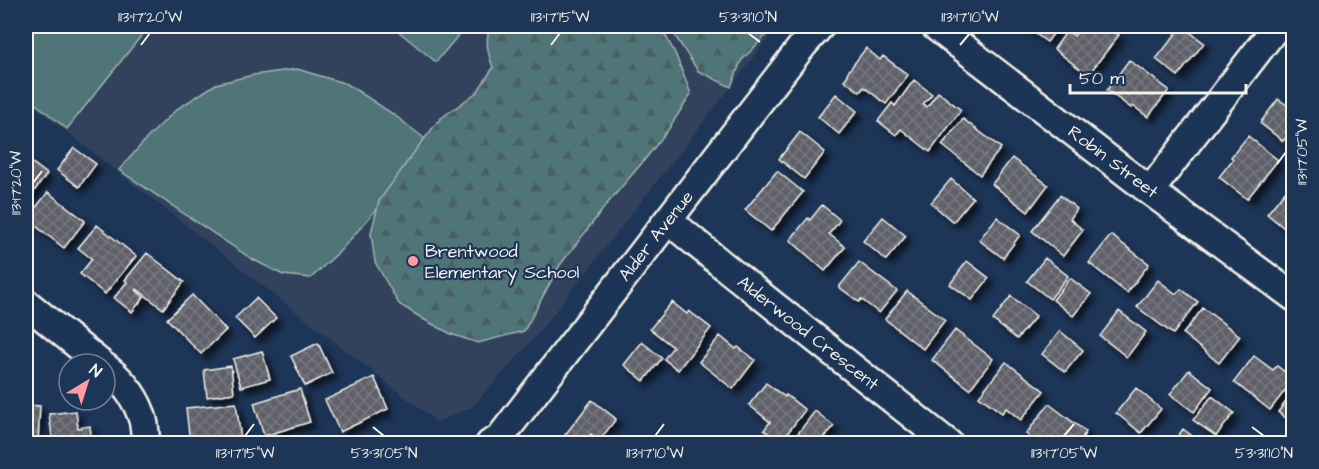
<svg xmlns="http://www.w3.org/2000/svg" width="1319" height="469" font-family="'Architects Daughter',sans-serif">
<defs>
<pattern id="forest-firs" width="22" height="20" patternUnits="userSpaceOnUse" patternTransform="scale(1.5)"><rect width="22" height="20" fill="#507578"/><path d="M5 1l3.5 6h-7zM16 11l3.5 6h-7z" fill="#4c5e5f"/></pattern>
<pattern id="building-cross-hatch" width="8" height="8" patternUnits="userSpaceOnUse" patternTransform="scale(1.5)"><rect width="8" height="8" fill="#60616a"/><path d="M0 0l8 8M0 8l8-8" fill="none" stroke="#77787f"/></pattern>
<filter id="shadow"><feDropShadow dx="5.5" dy="5.5" stdDeviation="3" flood-color="#0009"/></filter>
</defs>
<rect width="100%" height="100%" fill="#1d3557"/>
<filter id="ink" filterUnits="userSpaceOnUse"><feTurbulence type="fractalNoise" baseFrequency=".0167" numOctaves="2"/><feDisplacementMap in="SourceGraphic" scale="12" xChannelSelector="R" yChannelSelector="G"/><feConvolveMatrix kernelMatrix="1 2 1 2 8 2 1 2 1" color-interpolation-filters="sRGB"/></filter>
<g filter="url(#ink)">
<path fill="#31425d" d="M26 26H777L731 87 536 336 472 407 437 422 26 100Z"/>
<path fill="#507578" stroke="#a2b3b0" stroke-width="1.5" d="M26 26H149L67 129 26 96Z
M392 26H466L436 62Z
M297 69 347 84 393 114 433 145 341 250 311 278 283 275 252 259 119 170 148 137 177 109 216 84 253 75Z"/>
<path fill="url(#forest-firs)" stroke="#a2b3b0" stroke-width="1.5" d="M491 26H660L675 53 691 94 668 130 642 163 607 204 560 265 524 331 478 343 451 334 423 319 399 304 375 262 371 233 379 201 418 147 440 119 477 92 493 68C488 53 484 40 491 26Z
M671 26H775L741 61 731 87 698 71 677 39Z"/>
<path fill="url(#building-cross-hatch)" stroke="#f4f1e8" stroke-width="1.5" filter="url(#shadow)" d="M1025 26H1059L1047 42Z
M1082 26H1107L1119 35 1088 75 1054 49 1067 31 1074 36Z
M1182 26 1204 43 1178 76 1156 59Z
M866 48 880 60 883 56 908 75 886 104 864 87 860 92 844 80 848 75 847 73Z
M1129 60 1169 90 1148 117 1133 106 1131 108 1107 90Z
M914 80 932 94 923 104 927 107 938 92 961 110 930 152 901 129 896 135 878 121 892 103 895 106Z
M836 94 857 111 839 134 818 117Z
M1278 99 1294 110V128L1283 141 1260 123Z
M963 119 1001 148 980 175 942 145Z
M800 132 825 152 804 179 779 159Z
M1248 136 1278 160 1247 199 1219 177 1233 159 1231 157Z
M74 148 96 164 79 187 57 170Z
M26 158 47 174 26 202Z
M1012 158 1048 185 1028 212 992 184Z
M777 171 803 192 771 231 745 210Z
M951 179 973 198 953 222 931 203Z
M1287 189 1294 193V236L1267 214Z
M48 192 85 221 64 248 27 219Z
M1060 195 1077 209 1070 219 1083 230 1063 256 1032 231Z
M822 205 840 220 829 234 845 247 825 271 790 240 808 218 810 220Z
M883 217 906 236 886 260 863 241Z
M997 217 1020 235 1003 258 979 240Z
M97 225 136 256 105 294 80 274 92 259 78 248Z
M1111 235 1149 264 1127 293 1089 263Z
M147 253 184 282 163 309 137 289 136 290 144 297 132 312 114 298 127 282 125 280Z
M1045 258 1068 276 1050 299 1027 281Z
M967 261 989 278 972 300 950 284Z
M859 262 897 291 879 313 861 299 859 302 839 287Z
M1070 278 1091 294 1073 316 1053 300Z
M1158 280 1176 294 1181 289 1198 302 1173 334 1137 307Z
M907 291 945 320 923 349 885 319Z
M192 295 226 330 201 354 167 319Z
M1011 296 1036 316 1017 339 993 320Z
M256 298 276 318 255 338 235 318Z
M672 302 687 314 689 311 711 328 678 370 664 359 673 347 650 329Z
M1203 308 1240 336 1219 363 1183 334Z
M1119 311 1146 332 1127 357 1100 336Z
M955 330 993 359 970 389 932 360Z
M1060 331 1083 350 1065 372 1042 354Z
M720 336 736 349 738 347 755 360 733 389 699 362Z
M642 342 662 358 644 381 624 365Z
M318 343 332 373 305 386 291 356Z
M262 351 270 379 241 387 233 359Z
M1254 356 1273 370 1277 366 1294 379 1270 410 1234 382Z
M1006 362 1044 391 1021 420 1006 408 1002 413 979 396Z
M231 366 234 393 207 397 204 370Z
M1189 370 1212 388 1194 412 1170 394Z
M374 377 388 409 340 432 325 400Z
M766 383 785 397 786 395 805 410 780 443 764 430 770 422 749 405Z
M1136 388 1161 409 1141 433 1116 413Z
M300 389 310 422 264 436 254 403Z
M1294 391V424L1278 412Z
M1212 396 1234 413 1216 436 1193 420Z
M592 400 616 419 599 441 591 434 584 444H558Z
M236 403 241 439 206 443V441L190 443 186 408Z
M1049 404 1086 432 1078 444H1038L1026 434Z
M26 405 40 406 38 441 36 440V444H26Z
M76 411 78 428 90 426 92 444H53L49 414Z
M815 411 834 426 824 438 832 444H790Z
M1183 429 1203 444H1172Z"/>
<g fill="none" stroke-linecap="round" stroke-linejoin="round">
<g stroke="#f4f1e8" stroke-width="32">
<path id="minor" d="M935 26 1150 191 1294 297
M1150 191 1277 26
M668 220 730 271 949 444
M26 303 101 364
M105 367C123 381 137 398 143 420 145 427 145 436 146 444
M490 444 499 439 803 45 820 26"/>
</g>
<use href="#minor" stroke="#1d3557" stroke-width="27"/>
</g>
</g>
<path fill="none" stroke="#f4f1e8" stroke-width="2" d="M748 33 760 42M141 45 150 33M551 45 560 33M960 45 970 33M1277 164 1286 152M33 183 42 171M373 427 384 436M1252 427 1264 436M245 436 254 424M655 436 664 424M1064 436 1074 424"/>
<circle fill="#ff9aa2" stroke="#1d3557" stroke-width="2" cx="413" cy="261" r="6"/>
<g text-anchor="middle" dominant-baseline="central" stroke-width="4.5" stroke-linejoin="round" paint-order="stroke">
<g font-size="18" fill="#f4f1e8" stroke="#1d3557">
<text transform="translate(1113 162) rotate(37)">Robin Street</text>
<text transform="translate(656 236) rotate(-52)">Alder Avenue</text>
<text transform="translate(808 333) rotate(38)">Alderwood Crescent</text>
</g>
<g font-size="18" fill="#f4f1e8" stroke="#1d3557" text-anchor="start">
<text x="425" y="251">Brentwood<tspan x="425" dy="21">Elementary School</tspan></text>
</g>
</g>
<rect width="1319" height="469" fill="none" stroke="#1d3557" stroke-width="66"/>
<g transform="translate(87 382) rotate(38)"><circle r="28" fill="#1d3557" stroke="#738091" stroke-width="1.5"/>
<path d="M0-4.5L10 22L0 15L-10 22Z" fill="#ff9aa2"/>
<text y="-9" font-size="16" font-weight="bold" text-anchor="middle" fill="#f4f1e8">N</text>
</g>
<path d="M1070 84v9h176v-9" fill="none" stroke="#f4f1e8" stroke-width="3"/>
<text x="1079" y="84" font-size="18" fill="#f4f1e8" stroke="#1d3557" stroke-width="4.5" paint-order="stroke">50 m</text>
<rect x="33" y="33" width="1253" height="403" fill="none" stroke="#f4f1e8" stroke-width="2"/>
<g font-size="15" text-anchor="middle" fill="#f4f1e8">
<text x="150" y="22">113°17'20"W</text>
<text x="560" y="22">113°17'15"W</text>
<text x="748" y="22">53°31'10"N</text>
<text x="970" y="22">113°17'10"W</text>
<text transform="translate(1302 152) rotate(-90)" y="5">113°17'05"W</text>
<text transform="translate(16 183) rotate(-90)" y="5">113°17'20"W</text>
<text x="245" y="458">113°17'15"W</text>
<text x="384" y="458">53°31'05"N</text>
<text x="655" y="458">113°17'10"W</text>
<text x="1064" y="458">113°17'05"W</text>
<text x="1264" y="458">53°31'10"N</text>
</g>
</svg>
